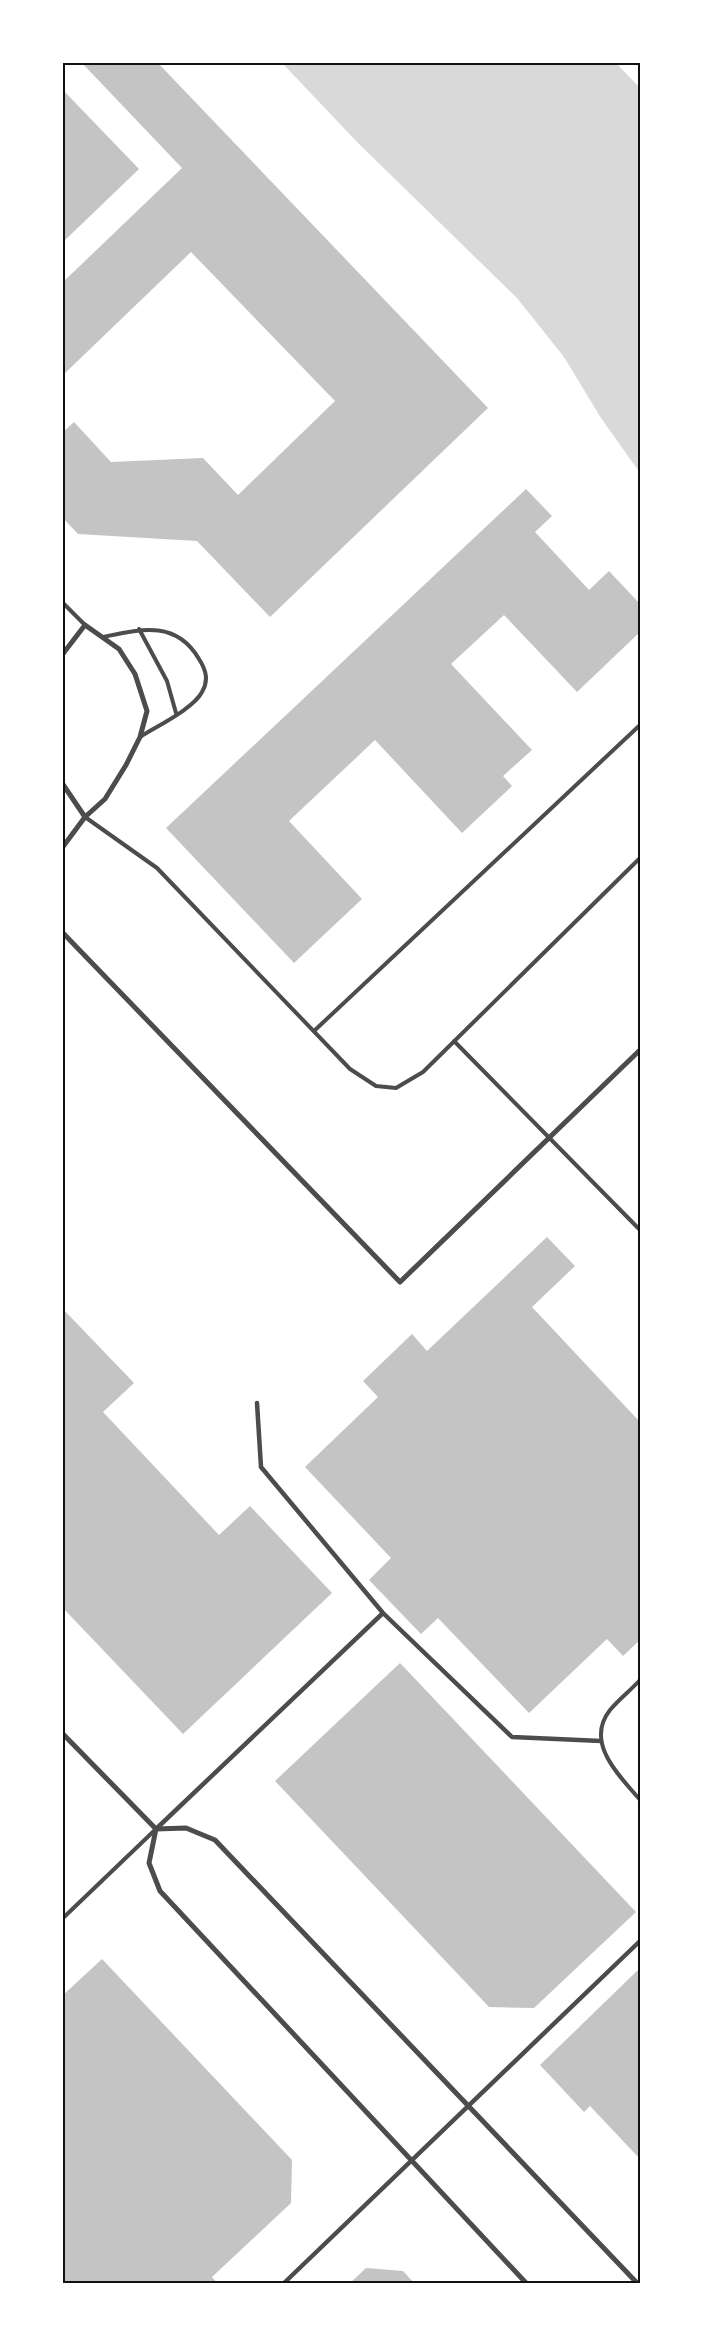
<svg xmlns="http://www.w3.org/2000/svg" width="703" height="2346" font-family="Rubik,sans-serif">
<rect width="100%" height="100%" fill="#fff"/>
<path fill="#d9d9d9" d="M282 63H616L640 88V473L601 418 564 357 517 298 359 144Z"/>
<path fill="#c4c4c4" d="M81 62H157L488 408 270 617 197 541 78 534 62 517V433L74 422 111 462 203 458 238 495 335 401 191 252 62 376V283L182 168Z
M62 89 139 169 62 243Z
M526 489 552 516 535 532 589 590 609 571 640 604V632L577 692 504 615 451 664 532 750 503 776 512 786 462 833 375 740 289 821 362 899 294 963 166 828Z
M547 1237 575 1266 532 1307 640 1422V1640L623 1656 607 1639 529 1713 438 1618 421 1634 369 1580 391 1558 305 1467 378 1397 363 1381 412 1334 427 1351Z
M62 1308 134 1383 103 1412 219 1535 250 1506 332 1593 183 1734 62 1607Z
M400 1663 636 1912 534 2008 489 2007 275 1781Z
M102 1959 292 2160 291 2203 212 2277 218 2284H62V1996Z
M640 1968V2159L590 2106 584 2112 540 2065Z
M366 2268 403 2271 415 2284H349Z"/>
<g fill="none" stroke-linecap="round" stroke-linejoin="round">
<path stroke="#4c4c4c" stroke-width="4" d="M62 602 85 625
M139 629 167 681 176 713
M103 637C141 629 176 620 199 659 206 670 209 680 202 692 193 709 157 726 140 737
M85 817 157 868 350 1069 376 1086 396 1088 423 1072 640 858
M314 1031 640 725
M454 1041 640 1230
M640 1680C631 1690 619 1699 610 1710 584 1743 620 1776 640 1800
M62 1919 156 1829"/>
<path stroke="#4c4c4c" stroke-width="4.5" d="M257 1403 261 1467 383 1613 512 1737 601 1741
M156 1829 383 1613
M283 2284 640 1941"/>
<path stroke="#4c4c4c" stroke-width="5" d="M62 655 85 625 119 649 135 674 147 711 140 737 126 765 105 799 85 817 62 848
M62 783 85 817
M62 932 400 1282 640 1050
M62 1733 156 1829 186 1828 215 1840 638 2284
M156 1829 149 1863 160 1891 527 2284"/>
</g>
<rect width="703" height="2346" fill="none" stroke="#ffffff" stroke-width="128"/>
<rect x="64" y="64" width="575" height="2218" fill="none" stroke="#111" stroke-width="2"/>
</svg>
